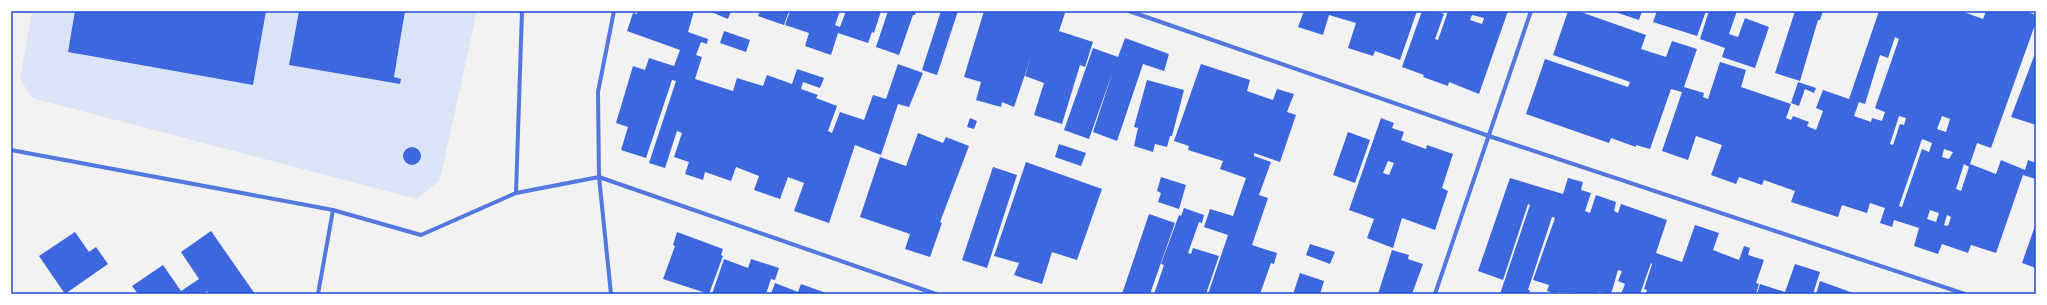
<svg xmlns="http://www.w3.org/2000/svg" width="2047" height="305" font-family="Merriweather,serif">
<rect width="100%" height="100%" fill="#f2f2f2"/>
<path fill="#dbe4f7" d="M32 11H75L68 52 253 85 266 11H299L290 65 400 84 401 79 394 77 405 11H477L440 180 417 199 32 98 20 79Z"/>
<path fill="#3d67dc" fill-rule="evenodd" d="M75 11H266L253 85 68 52Z
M299 11H405L394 77 401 79 400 84 289 65Z
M638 11H694L688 32 708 39 707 44 701 42 696 55 702 57 695 79 733 91 737 78 763 86 767 75 792 84 797 69 824 78 820 88 803 82 801 89 818 95 816 98 837 106 828 131 832 133 840 112 864 120 873 95 886 99 898 64 923 73 909 107 898 104 881 155 855 145 829 223 794 211 804 183 788 177 780 199 754 190 759 176 736 167 731 181 705 172 703 180 685 174 689 162 674 157 682 133 677 131 665 168 649 163 676 81 672 80 646 158 621 150 628 127 616 123 633 66 645 70 649 58 674 66 680 50 627 31 633 13 637 14Z
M709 11H731L728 19Z
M760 11H789L784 25 758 16Z
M790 11H840L835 25 840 27 846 11H881L874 33 872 32 868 43 838 33 831 55 805 46 809 33 785 25Z
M888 11H916L915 15H913L899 55 876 47Z
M941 11H958L937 75 922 70Z
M984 11H1058L1065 13 1059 31 1093 42 1085 67 1080 65 1062 124 1034 115 1044 83 1025 76 1031 57 1014 107 1002 102 1001 107 976 100 981 82 964 77Z
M1304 11H1417L1400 60 1375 51 1373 56 1348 48 1356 23 1329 15 1323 35 1298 27Z
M1422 11H1436L1444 14 1435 39 1438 40 1448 11H1508L1479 94 1449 82 1448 86 1423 77 1424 75 1402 67ZM1472 15 1484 18 1482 24 1470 20Z
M1568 11H1578L1646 35 1641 49 1666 57 1672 41 1697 49 1684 87 1704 93 1703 97 1708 99 1720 62 1746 70 1741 87 1791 104 1786 118 1791 120 1793 116 1809 122 1807 126 1816 130 1823 111 1816 108 1823 90 1849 99 1879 11H1961L1983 19 1986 11H2025L2036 15V22L1991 148 1977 143 1970 164 1996 174 2001 160 2025 170 2028 160 2036 163V179L2023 175 1996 253 1971 245 1968 253 1942 244 1938 254 1914 246 1919 228 1894 220 1892 227 1880 223 1885 208 1870 203 1867 213 1842 205 1838 217 1791 202 1795 191 1764 180 1762 185 1739 177 1736 184 1711 175 1722 145 1696 136 1688 160 1662 151 1682 92 1671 89 1650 149 1636 145V147L1611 138 1609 143 1526 114 1545 59 1628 87 1630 82 1553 55ZM1895 37 1899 39 1875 108 1885 112 1882 121 1872 118 1871 122 1854 116 1859 102 1865 104 1880 55 1888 58ZM1899 116 1906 118 1904 125 1900 124 1893 145 1890 144ZM1942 116 1950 119 1946 132 1937 129ZM1922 139 1932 143 1929 152 1922 149 1902 207 1899 206ZM1944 149 1953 152 1949 159 1942 157ZM1964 164 1969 167 1961 191 1956 189ZM1930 210 1939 213 1936 222 1927 219ZM1947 215 1951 217 1948 226 1944 225Z
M1612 11H1642L1639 20Z
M1657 11H1706L1697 36 1653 22Z
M1709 11H1737L1729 34 1738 37 1745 18 1769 27 1755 68 1722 57 1725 48 1700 39Z
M1795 11H1823L1820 20H1818L1800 81 1775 73Z
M724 31 750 40 746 52 720 43Z
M1125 38 1169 54 1164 71 1143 64 1117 141 1093 132 1113 71 1089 139 1064 130 1093 48 1118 57Z
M2036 51V125L2011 117Z
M1201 64 1250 80 1247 91 1273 100 1277 89 1294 94 1287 112 1296 115 1280 162 1254 153V156L1271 162 1259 195 1268 198 1252 245 1277 253 1274 264 1271 263 1260 294H1208L1228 235 1204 227 1210 209 1233 216 1246 178 1220 169 1223 161 1188 150 1189 146 1174 141Z
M1147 80 1184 90 1172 136H1170L1167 147 1155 144 1153 152 1134 146 1138 128 1134 127Z
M1798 82 1816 88 1814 93 1805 89 1799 106 1791 103Z
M970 118 977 121 974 129 967 127Z
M1381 118 1394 123 1392 128 1404 132 1401 140 1426 149 1427 145 1453 154 1442 188 1448 191 1435 230 1402 218 1393 248 1367 238 1374 219 1349 210ZM1388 161 1394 163 1389 175 1383 173Z
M1348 132 1370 140 1355 183 1333 175Z
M918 133 943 143 946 137 969 146 940 222 942 223 930 257 905 249 910 234 860 217 880 157 906 166Z
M1059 144 1086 153 1081 166 1055 157Z
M403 156a9 9 0 1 1 18 0a9 9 0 1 1-18 0Z
M1026 162 1102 189 1077 260 1052 252 1042 284 1014 275 1019 263 994 256Z
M993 167 1017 175 987 268 962 260Z
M1161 177 1186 185 1179 209 1158 202 1161 193 1157 191Z
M1510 178 1563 194 1568 178 1583 182 1581 190 1591 193 1585 211 1590 213 1596 195 1616 202 1614 211 1618 213 1621 204 1667 220 1656 253 1682 262 1695 225 1719 233 1713 250 1739 260 1744 246 1750 248 1748 255 1764 260 1756 283 1759 284 1756 294H1646L1647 290 1644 289 1652 264 1651 263 1640 294H1621L1625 284 1618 281 1622 271 1618 270 1611 294 1598 292V294L1557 292V294L1547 291 1549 285 1533 280 1555 218 1552 217 1528 290H1530L1529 294H1500L1530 205 1528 204 1503 280 1478 271Z
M1184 208 1204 215 1202 223 1199 222 1188 253 1191 254 1193 248 1219 256 1206 294H1154L1164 265 1161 264 1179 215 1181 216Z
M1149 214 1175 223 1150 294H1122Z
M2036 223V268L2022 263Z
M211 231 255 294H209L207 291 203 294H138L132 286 163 265 181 291 199 279 181 252Z
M75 232 89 252 96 247 108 264 65 294 39 256Z
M677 232 723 249 721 255 723 256 709 294 663 279 675 246 673 245Z
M1310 244 1335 252 1330 264 1306 255Z
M1392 250 1409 255 1408 259 1423 264 1412 294H1378Z
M724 259 748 268 751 259 779 268 775 280 771 279 766 294H712Z
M1795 264 1820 272 1813 294H1757L1760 284 1785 292Z
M1300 273 1324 281 1320 294H1293Z
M1820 281 1856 294H1816Z
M775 283 798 292 801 284 826 293 771 294Z"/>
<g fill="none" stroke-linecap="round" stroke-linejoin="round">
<path stroke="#5277de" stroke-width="4" d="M1129 11 1489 136 1965 294
M11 150 333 210 421 235 516 193 599 177 936 294
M516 193 522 11
M318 294 333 210
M611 294 599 177 598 92 614 11
M1435 294 1531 11"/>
</g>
<rect width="2047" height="305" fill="none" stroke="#ffffff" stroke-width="24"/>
<rect x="12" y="12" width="2023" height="281" fill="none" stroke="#1d4ed8" stroke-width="1.5"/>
</svg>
